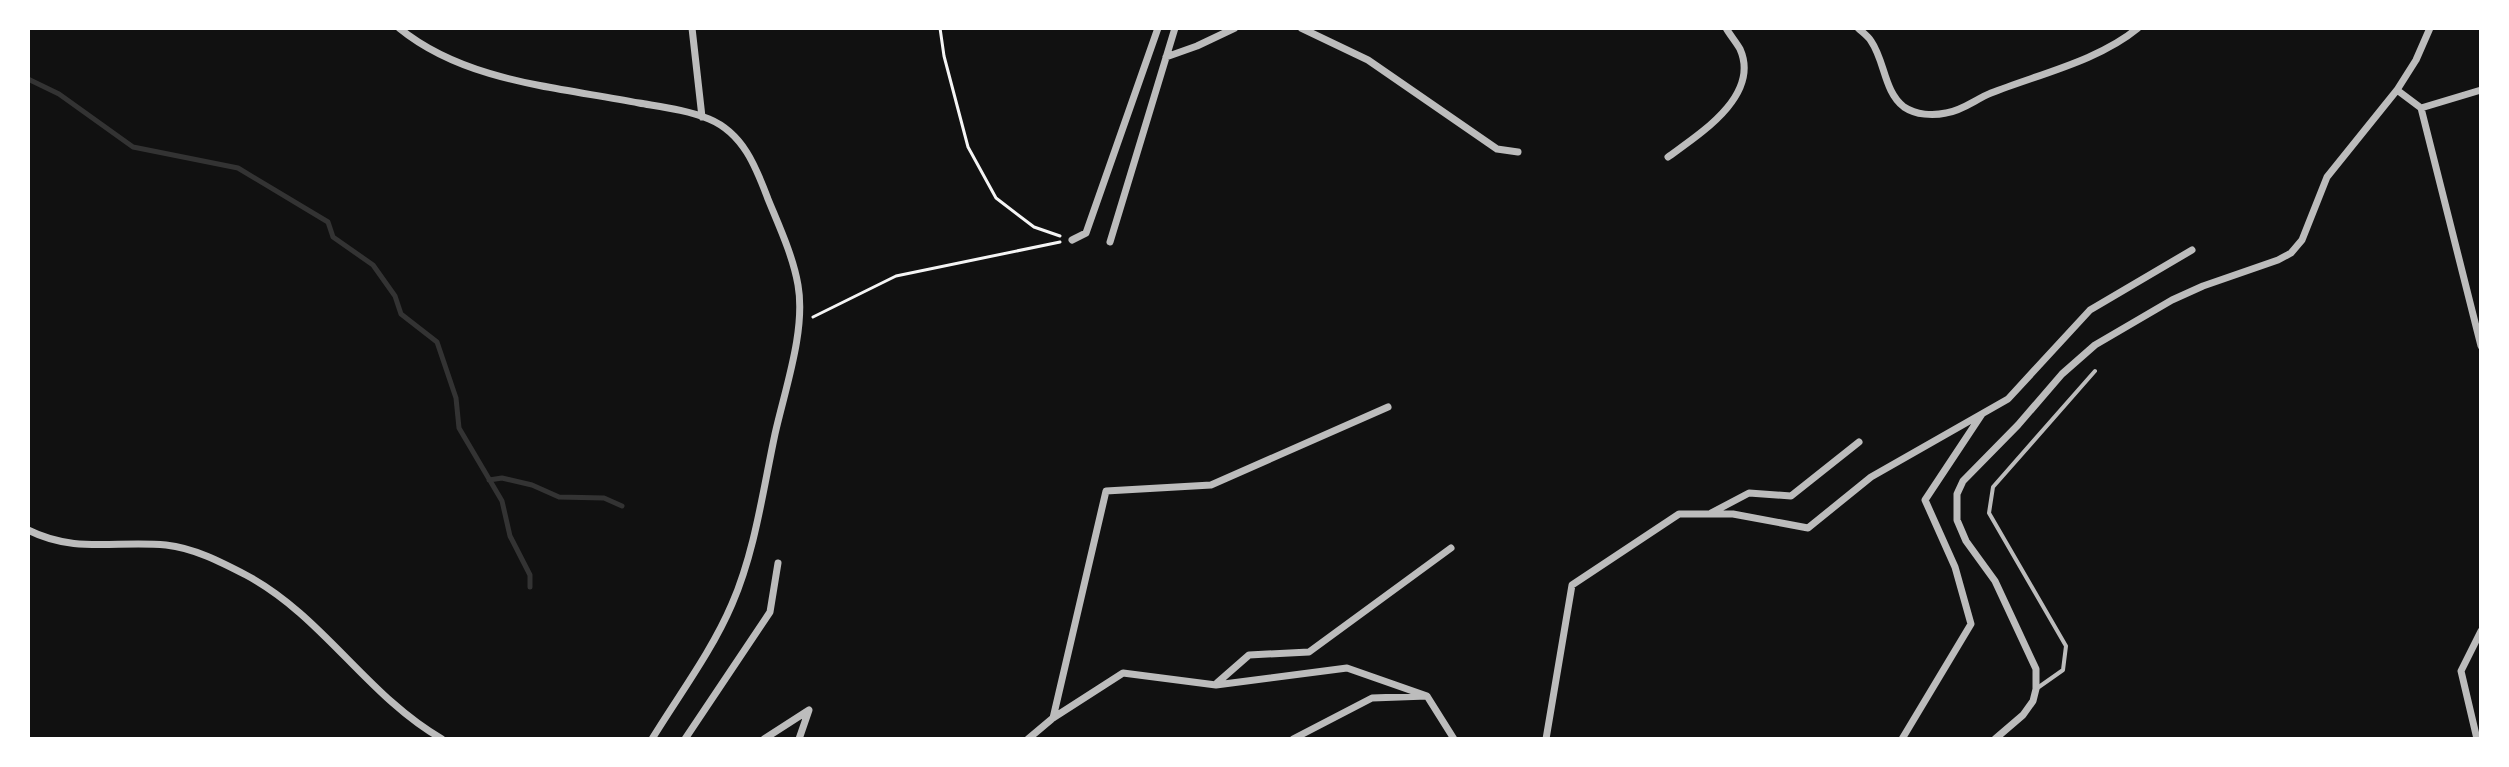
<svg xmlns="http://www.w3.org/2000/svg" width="2509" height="767" font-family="'Golos Text',sans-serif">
<rect width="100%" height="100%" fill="#111"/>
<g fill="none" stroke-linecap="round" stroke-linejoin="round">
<path stroke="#333" stroke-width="5" d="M28 79 59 94 133 147 238 168 328 222 333 237 373 265 395 296 401 314 437 342 456 398 459 428 502 501 510 536 530 575V587
M489 480 502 478 532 485 559 497 604 498 622 506"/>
<path stroke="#f5f5f5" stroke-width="3" d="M940 28 944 56 968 147 996 198 1034 227 1060 236
M813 317 896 276 1060 242"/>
<path stroke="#bcbcbc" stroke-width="4" d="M2036 689 2063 670 2066 646 1989 513 1993 487 2095 371"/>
<path stroke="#bcbcbc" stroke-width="7" d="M399 28C465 82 557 87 639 103 662 107 687 110 709 119 743 133 756 167 768 199 779 226 793 256 798 285 806 330 785 389 775 434 763 490 755 551 732 604 712 651 679 695 652 739
M692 28 702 117
M1301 28 1368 60 1497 149 1518 152
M1858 28C1862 32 1868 36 1871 41 1885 61 1884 92 1904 107 1916 115 1933 116 1946 113 1962 111 1976 99 1991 93 2039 74 2098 61 2138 28
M1166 57 1197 46 1235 28
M2397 90 2421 108 2481 346
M2421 108 2481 90
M1668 157C1698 135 1761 96 1740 49 1736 42 1730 35 1726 28
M1072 240 1086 233 1158 28
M1110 242 1175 28
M1711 513 1749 493 1791 496 1859 442
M28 530C76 554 116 540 166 545 194 548 221 562 246 575 323 616 367 696 442 739
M1217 683 1249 655 1309 652 1451 548
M1053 718 1106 491 1211 485 1388 407
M685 739 770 612 778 563
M764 739 809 710 799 739
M1028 739 1053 718 1123 673 1216 685 1347 668 1427 696
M1293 739 1372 698 1427 696 1454 739
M1546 739 1572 585 1679 514H1733L1808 528 1871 477 2008 399 2090 310 2192 250
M1902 739 1971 624 1955 567 1925 500 1982 414
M1995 739 2023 715 2033 701 2036 689V669L1995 581 1966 541 1957 520V494L1963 481 2018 425 2062 374 2095 345 2172 300 2203 286 2278 260 2291 253 2302 240 2327 177 2397 90 2416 60 2430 28
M2477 739 2461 671 2481 631"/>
</g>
<rect width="2509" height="767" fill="none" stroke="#ffffff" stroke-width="60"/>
</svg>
